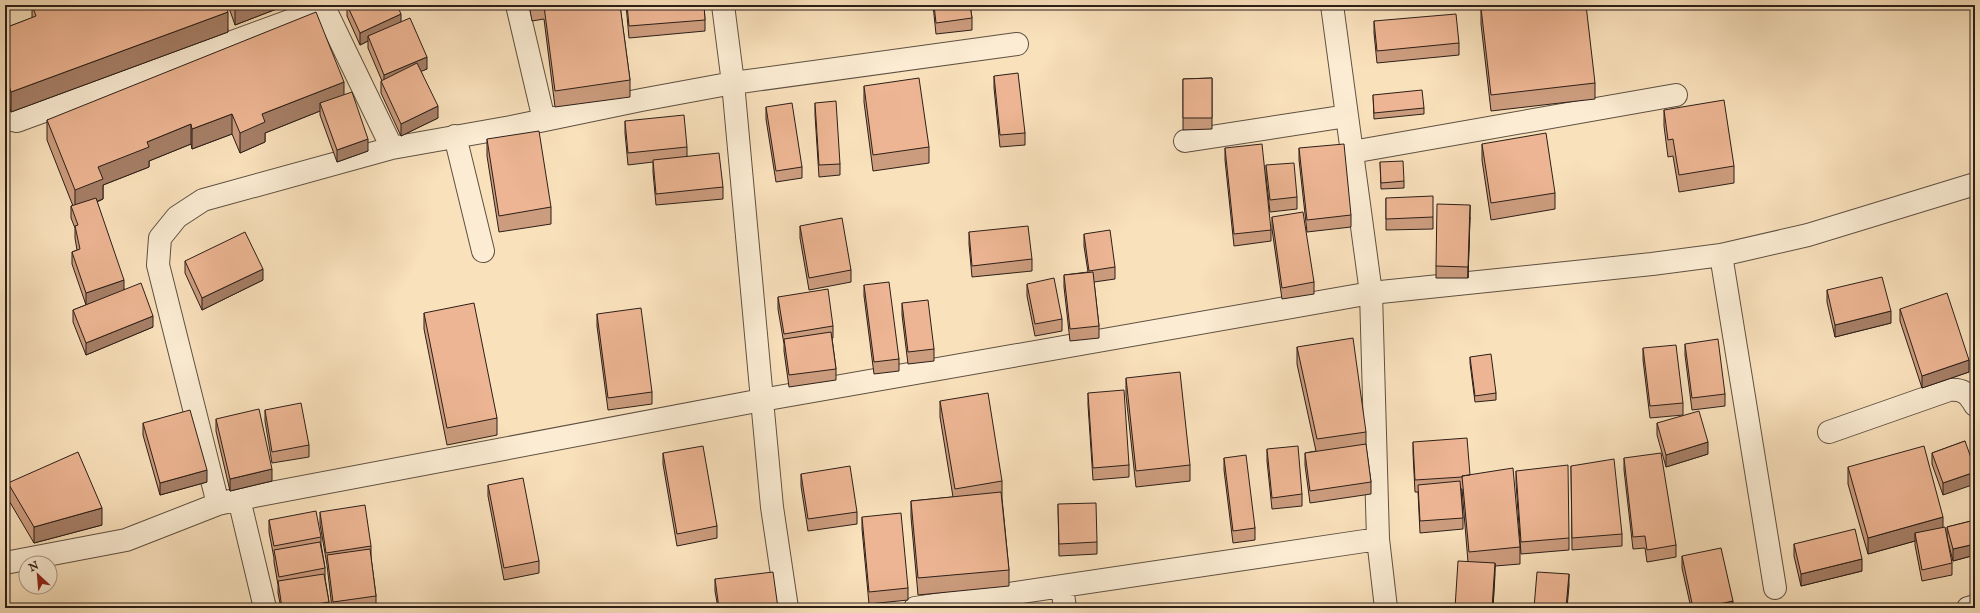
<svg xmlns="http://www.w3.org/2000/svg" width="1980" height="613" font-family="'IM FELL English',serif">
<rect width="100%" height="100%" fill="#f9e1bc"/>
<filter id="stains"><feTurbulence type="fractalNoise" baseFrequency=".005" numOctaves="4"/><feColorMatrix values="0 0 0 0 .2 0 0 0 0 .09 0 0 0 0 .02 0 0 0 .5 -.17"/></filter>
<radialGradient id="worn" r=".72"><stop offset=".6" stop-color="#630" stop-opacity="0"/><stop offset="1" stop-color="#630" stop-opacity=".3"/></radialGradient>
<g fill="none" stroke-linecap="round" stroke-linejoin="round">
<g stroke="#5f5041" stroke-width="24">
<path id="minor" d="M323 5 392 148
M517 5 544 120
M723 5 733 83 762 400 1371 293 1652 264 1721 255 1808 235 1975 184
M1332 5 1371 293 1378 539 1386 608
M5 118 17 121 325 8
M455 136 483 251
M1185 141 1347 116
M1352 152 1676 95
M1721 255 1775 588
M1829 432 1949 390C1963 389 1968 393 1975 405
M239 499 265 608
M218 504 158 265 160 238 177 217 203 200 392 148 511 127 641 100 733 83 1017 44
M5 563 126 540 218 504 239 499 762 400 772 507 787 608
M1062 587 1065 608
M915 608 1378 539
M1968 608 1975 606"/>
</g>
<use href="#minor" stroke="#fbecd3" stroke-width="22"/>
</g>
<path fill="#cc9c7e" stroke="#2c1f18" d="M32 5H225L228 32 11 112 5 94V15L10 26 32 18Z
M228 5H287L235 25Z
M341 5H397L401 22 427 69 421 71 438 118 401 136 381 93V81H382L368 48V41L360 45 347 16V6L342 8Z
M529 5H620V6L630 80V97L555 107 544 19 532 21Z
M626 5H704L705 20V31L629 38Z
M933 5H970L972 18V30L936 34Z
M1481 8 1595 83V99L1491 111 1481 24Z
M1374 21 1459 43V55L1377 63 1374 33Z
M994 76 1025 133V145L1000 147 994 88Z
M1212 78V129L1183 130V79Z
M864 86 929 147V163L873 171 864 102Z
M344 95 368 151 337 162 320 115V111L265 133V142L240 153 232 134 192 149 191 144 149 161V167L103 185V199L97 202 124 289 153 327 86 355 73 322V310L86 305 72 264V252L77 250 75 238V228L71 218V206H73L47 140V120Z
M1373 95 1424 108V114L1374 119Z
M815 103 840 164V175L819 177 815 115Z
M766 107 802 167V178L776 182 766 119Z
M1664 110 1734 166V183L1679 192 1673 156 1668 157 1664 126Z
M625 121 687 147V156L723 187V199L656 205 653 172V162L628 165 625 133Z
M487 139 551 207V224L499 232 487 156Z
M1482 144 1555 193V209L1491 220 1482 160Z
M1225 148 1271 230V241L1234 246 1225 160Z
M1299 148 1351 215V227L1307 232 1299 160Z
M1380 162 1404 181V188L1381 189Z
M1266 165 1297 197V209L1270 212 1266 177Z
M1386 198 1433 217V229L1386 230Z
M1272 217 1314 282V294L1282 299 1272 229Z
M1470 217 1468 278H1436V266Z
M800 226 851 270V282L809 290 800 238Z
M969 232 1032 259V271L972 277 969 244Z
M1084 234 1115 267V279L1094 282 1099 326V338L1070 341 1064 287V275L1088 272 1084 246Z
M185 261 263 280 202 310 185 273Z
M1027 284 1062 319V331L1035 336 1027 296Z
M864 285 899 359V371L874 374 864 296Z
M1827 290 1891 323 1835 337 1827 302Z
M778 297 833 326V338H832L836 369V380L789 387 784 351V344L778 309Z
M902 303 934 349V361L908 364 902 315Z
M1900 309 1969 372 1922 388 1900 321Z
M424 313 497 418V435L447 445 424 329Z
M597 314 652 392V404L608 410 597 326Z
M1685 344 1725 394V406L1692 410 1685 355Z
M1297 347 1366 432V446L1371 482V494L1310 503 1305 465V453L1316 451 1297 364Z
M1643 348 1683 403V415L1650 418 1643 360Z
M1470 357 1496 393V400L1475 402 1470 363Z
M1126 378 1190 465V481L1136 487 1126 395Z
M1088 393 1129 465V477L1093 480 1088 405Z
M940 401 1002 481V498L1009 570V586L918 595 911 517V501L953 497 940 417Z
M265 410 309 445V457L272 463 265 421Z
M216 419 272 481 230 491 216 431Z
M143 423 207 482 160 495 143 435Z
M1657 423 1708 454 1666 467 1657 435Z
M1965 441 1943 495 1932 464V453Z
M1413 442 1470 475 1520 547V564L1495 566 1493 608H1455L1468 562 1462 489H1461L1463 518V529L1420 533 1418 492H1415L1413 453Z
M1267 449 1302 494V506L1272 509 1267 461Z
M663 453 717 526V538L677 546 663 464Z
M1224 458 1255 528V540L1233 543 1224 470Z
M1624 458 1676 545V557L1647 562 1645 548 1633 549 1624 470Z
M1571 466 1622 534V546L1572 550Z
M1848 467 1943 528 1952 563V575L1922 581 1915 545V541L1868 554 1848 484Z
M1516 471 1569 538V550L1521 554 1516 483Z
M801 474 857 512V524L808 531 801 486Z
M8 483 102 525 34 543 8 499Z
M488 485 539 561V573L504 580 488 496Z
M1058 504 1097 542V554L1059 556Z
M320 512 371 546V557L376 596V607L372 608H332L327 565 320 524Z
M862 517 908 588V600L869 604 862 529Z
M269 520 321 537V544L325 568V578L329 602V608H281L278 593V585L274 562V558L269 532Z
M1975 520V555L1953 561 1947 538V527Z
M1794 544 1862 571 1801 586 1794 556Z
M1682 556 1733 608H1691L1682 568Z
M715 579 778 608H718L715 591Z"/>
<path fill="#a67f67" stroke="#2c1f18" d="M244 5H287L235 25V8Z
M342 5H347V6L342 8Z
M228 12V32L11 112V92Z
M401 14V26L368 36V41L360 45V33Z
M427 57V69L384 87V75Z
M344 82V102L320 103V111L265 133V142L240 153V133L262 114Z
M438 106V118L401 136V124Z
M232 114V134L192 149V129Z
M191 124V144L149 161V167L103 185V199L75 210V190L98 167 147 142Z
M368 139V151L337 162V150Z
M1470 205V217L1468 278V267Z
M263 269V280L202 310V298Z
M124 280V292L86 305V293Z
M1891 311V323L1835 337V325Z
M153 316V327L86 355V343Z
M1969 360V372L1922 388V376Z
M1708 442V454L1666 467V455Z
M272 469V481L230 491V479Z
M207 470V482L160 495V483Z
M1975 472V484L1943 495V483Z
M102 508V525L34 543V527Z
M1943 517V534L1915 533V541L1868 554V538Z
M1975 544V555L1953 561V549Z
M1862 559V571L1801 586V574Z
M1495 563V575L1493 608H1492Z
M1569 574V586L1567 608H1566Z
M1733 601V608H1700Z"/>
<path fill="#edb593" stroke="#2c1f18" d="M32 5H225L228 12 11 92 5 74V28L36 16Z
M234 5H244L235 8Z
M347 5H397L401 14 360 33Z
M531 5H552L544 6V7L532 9Z
M552 5H620L630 80 555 91 544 6Z
M627 5H704L705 20 629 26Z
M934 5H970L972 18 936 23Z
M1507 5H1586L1595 83 1491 95 1481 8Z
M316 12 344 82 262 114 265 122 240 133 232 114 192 129 191 124 147 142 149 147 98 167 103 179 75 190 47 120Z
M1456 14 1459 43 1377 51 1374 21Z
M5 15 10 26 5 28Z
M410 18 427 57 384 75 368 36Z
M417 63 438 106 401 124 381 81Z
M1018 73 1025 133 1000 135 994 76Z
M919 78 929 147 873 155 864 86Z
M1212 78V118H1183V79Z
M1422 90 1424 108 1374 113 1373 95Z
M352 92 368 139 337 150 320 103Z
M1724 100 1734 166 1679 175 1673 139 1668 140 1664 110Z
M836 101 840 164 819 165 815 103Z
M792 103 802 167 776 171 766 107Z
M684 115 687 147 628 153 625 121Z
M539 131 551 207 499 216 487 139Z
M1546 133 1555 193 1491 203 1482 144Z
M1262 144 1271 230 1234 234 1225 148Z
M1344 144 1351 215 1307 220 1299 148Z
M719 153 723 187 656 194 653 160Z
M1403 161 1404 181 1381 183 1380 162Z
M1294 163 1297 197 1270 200 1266 165Z
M1433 196V217L1386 219V198Z
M96 198 124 280 86 293 72 252 80 249 75 226 78 225 71 206Z
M1437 204 1470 205 1468 267 1436 266Z
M1303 212 1314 282 1282 288 1272 217Z
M842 218 851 270 809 278 800 226Z
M1028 226 1032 259 972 266 969 232Z
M1110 230 1115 267 1089 271 1084 234Z
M245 232 263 269 202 298 185 261Z
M1093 272 1099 326 1070 329 1064 275Z
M1882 277 1891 311 1835 325 1827 290Z
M1054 278 1062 319 1035 324 1027 284Z
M889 282 899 359 874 362 864 285Z
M141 283 153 316 86 343 73 310Z
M828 289 833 326 784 334 778 297Z
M1947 293 1969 360 1922 376 1900 309Z
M928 300 934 349 908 352 902 303Z
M474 303 497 418 447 428 424 313Z
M641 308 652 392 608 398 597 314Z
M831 332 836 369 789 375 784 339Z
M1353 338 1366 432 1317 439 1297 347Z
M1718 339 1725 394 1692 398 1685 344Z
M1676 345 1683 403 1650 406 1643 348Z
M1491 354 1496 393 1475 396 1470 357Z
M1180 372 1190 465 1136 471 1126 378Z
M1124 390 1129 465 1093 468 1088 393Z
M988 393 1002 481 955 489 940 401Z
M301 403 309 445 272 452 265 410Z
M259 409 272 469 230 479 216 419Z
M190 410 207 470 160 483 143 423Z
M1699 411 1708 442 1666 455 1657 423Z
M1467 438 1470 475 1462 476V477L1415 480 1413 442Z
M1965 441 1975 469V472L1943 483 1932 453Z
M1366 444 1371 482 1310 491 1305 453Z
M703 446 717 526 677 534 663 453Z
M1298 446 1302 494 1272 498 1267 449Z
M1924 446 1943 517 1868 538 1848 467Z
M78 452 102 508 34 527 8 483Z
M1661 453 1676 545 1647 550 1645 536 1633 537 1624 458Z
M1246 455 1255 528 1233 531 1224 458Z
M1614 459 1622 534 1572 538 1571 466Z
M1568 465 1569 538 1521 542 1516 471Z
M850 466 857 512 808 519 801 474Z
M1513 468 1520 547 1469 552 1462 476Z
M523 478 539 561 504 568 488 485Z
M1460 481 1463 518 1420 521 1418 485Z
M1001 492 1009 570 918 578 911 501Z
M1096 503 1097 542 1059 544 1058 504Z
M365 505 371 546 326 553 320 512Z
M316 511 321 537 274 546 269 520Z
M901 513 908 588 869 592 862 517Z
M1975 520V544L1953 549 1947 527Z
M1945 527 1952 563 1922 570 1915 533Z
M1855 529 1862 559 1801 574 1794 544Z
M320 542 325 568 279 577 274 550Z
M1721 548 1733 601 1700 608H1693L1682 556Z
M370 549 376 596 333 602 327 555Z
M1458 561 1495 563 1492 608H1455Z
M773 572 778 608H719L715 579Z
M1537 572 1569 574 1566 608H1534Z
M324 574 329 602 292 608H282L278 581Z"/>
<rect width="1980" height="613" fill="none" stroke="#f9e1bc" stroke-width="20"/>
<rect x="6" y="6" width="1968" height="601" fill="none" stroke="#2c1f18" stroke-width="2"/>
<rect x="10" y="10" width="1960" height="593" fill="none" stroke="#2c1f18"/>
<g transform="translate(38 575) rotate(334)"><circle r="19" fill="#fbecd3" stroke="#a89a88"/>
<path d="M0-3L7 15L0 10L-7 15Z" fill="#8f2418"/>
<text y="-6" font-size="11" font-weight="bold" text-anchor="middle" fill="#2c1f18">N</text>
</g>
<rect width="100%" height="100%" filter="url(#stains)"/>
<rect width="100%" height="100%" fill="url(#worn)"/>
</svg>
